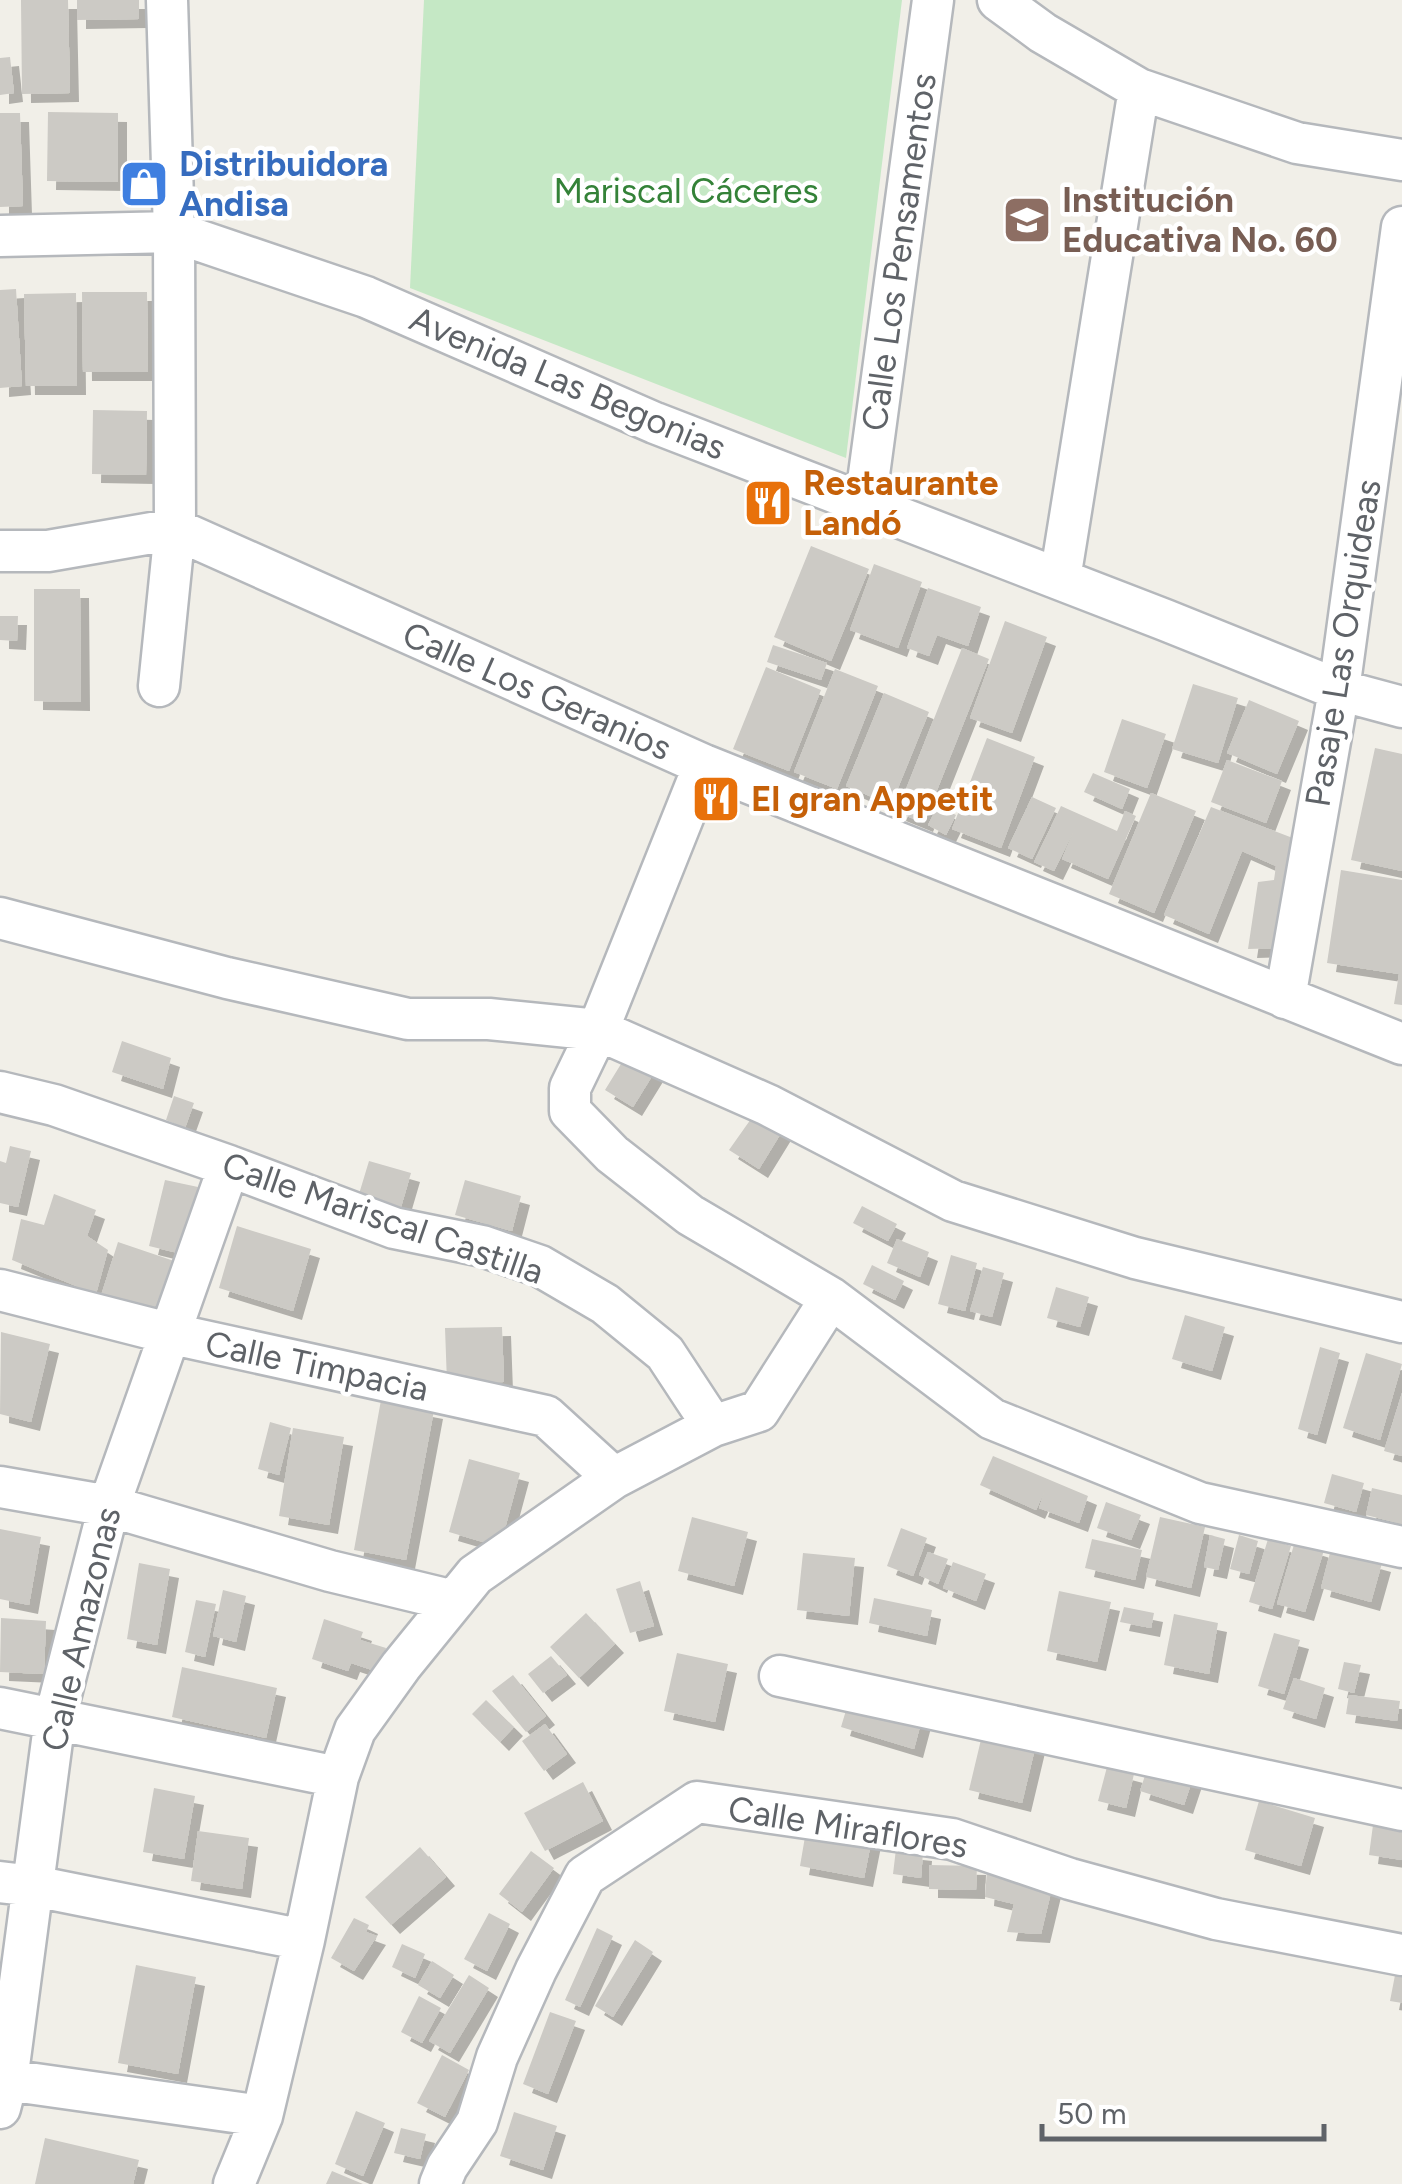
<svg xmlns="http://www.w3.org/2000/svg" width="1402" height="2184" font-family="Figtree,sans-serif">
<defs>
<filter id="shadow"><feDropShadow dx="9" dy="9" stdDeviation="0" flood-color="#0004"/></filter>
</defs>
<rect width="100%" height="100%" fill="#f1efe8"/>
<path fill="#c5e8c5" d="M424 0H902L846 458 410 288Z"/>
<path fill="#cccac5" filter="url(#shadow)" d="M21 0H68L70 93 22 94Z
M77 0H139V19L77 20Z
M10 57 14 93 0 95V58Z
M48 112 118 113V182L47 181Z
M0 113H20L23 206 0 207Z
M16 289 22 386 0 388V290Z
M82 292H147L148 372H83Z
M76 293 77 386H26L24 294Z
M93 410 147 411 146 475 92 474Z
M811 546 869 569 831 661 774 637Z
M874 564 922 582 898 648 850 630Z
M928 588 981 607 968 646 937 635 929 656 907 648Z
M34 589H80L81 702 34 701Z
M0 616H18L17 641 0 640Z
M1005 621 1047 637 1012 733 970 718Z
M773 645 827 663 821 680 767 662Z
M962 648 989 659 924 823 897 812Z
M766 667 821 690 789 771 733 749Z
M835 669 878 686 837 789 794 772Z
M1193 684 1238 698 1218 763 1172 749Z
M884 693 929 712 891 805 846 786Z
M1249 700 1299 721 1277 774 1227 753Z
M1122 719 1166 734 1147 788 1104 772Z
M987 738 1035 757 1001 848 952 829Z
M1375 748 1402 754V871L1351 860Z
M1227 760 1282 781 1266 823 1211 802Z
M1093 773 1130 789 1122 809 1084 792Z
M1151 793 1196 811 1154 913 1109 894Z
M1032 797 1056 808 1032 859 1008 848Z
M938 806 956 815 946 835 928 825Z
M1061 806 1117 831 1125 811 1136 816 1108 879 1062 859 1076 826 1054 871 1034 862Z
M1211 807 1298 840 1281 948 1248 949 1258 882 1274 880 1276 866 1242 851 1209 934 1164 915Z
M1341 870 1402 880V1005L1394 1004 1399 974 1327 963Z
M122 1041 171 1058 163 1089 112 1072Z
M629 1051 657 1068 633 1107 605 1090Z
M174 1096 194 1103 185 1128 166 1120Z
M758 1109 786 1125 759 1169 729 1150Z
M10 1146 31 1151 18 1207 0 1203V1161L6 1163Z
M369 1161 411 1173 401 1207 359 1194Z
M165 1180 198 1187 182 1254 149 1246Z
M465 1180 521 1196 512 1231 455 1215Z
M54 1194 96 1210 87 1236 108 1250 96 1294 12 1260 21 1219 44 1225Z
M862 1206 897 1224 888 1241 853 1223Z
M237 1226 311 1249 293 1311 219 1288Z
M897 1239 929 1252 920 1277 887 1263Z
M118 1242 177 1262 159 1319 100 1299Z
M951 1255 977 1263 965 1311 938 1304Z
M872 1265 904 1281 895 1300 863 1284Z
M983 1267 1004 1273 992 1317 970 1311Z
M1056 1287 1089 1297 1080 1327 1047 1318Z
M1185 1315 1225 1327 1212 1371 1172 1359Z
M502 1327 504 1382 447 1383 445 1328Z
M1 1332 50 1344 31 1422 0 1414Z
M1320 1347 1340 1353 1317 1435 1298 1429Z
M1366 1353 1402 1364 1380 1440 1343 1428Z
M1402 1393V1456L1384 1451Z
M381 1400 434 1410 406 1560 354 1550Z
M270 1422 291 1428 279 1475 258 1469Z
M293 1428 344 1437 329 1525 279 1516Z
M993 1456 1088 1496 1079 1523 1039 1508 1045 1490 1036 1510 980 1485Z
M469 1459 520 1473 500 1547 449 1532Z
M1332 1474 1364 1483 1356 1512 1324 1503Z
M1372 1488 1402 1495V1524L1366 1515Z
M1106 1502 1141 1515 1131 1540 1097 1528Z
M692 1517 748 1532 734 1586 678 1571Z
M1160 1517 1205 1527 1191 1588 1146 1577Z
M901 1528 927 1538 913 1576 887 1566Z
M0 1529 41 1537 29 1605 0 1599Z
M1210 1535 1225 1539 1218 1570 1204 1567Z
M1239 1535 1258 1541 1249 1574 1230 1569Z
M1092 1539 1142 1550 1135 1580 1085 1568Z
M1268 1539 1291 1546 1272 1609 1249 1602Z
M1295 1541 1324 1550 1305 1612 1277 1604Z
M1331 1549 1382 1563 1371 1602 1321 1588Z
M928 1552 948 1559 938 1584 919 1575Z
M803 1553 855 1558 849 1616 797 1610Z
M953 1562 986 1574 976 1601 943 1588Z
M139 1563 170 1569 157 1645 127 1639Z
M640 1581 654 1626 630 1633 616 1589Z
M223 1590 246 1596 236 1642 213 1636Z
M1059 1591 1111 1602 1097 1662 1047 1651Z
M874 1598 932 1610 927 1636 869 1623Z
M196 1600 216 1604 205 1657 185 1652Z
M1124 1607 1154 1613 1151 1628 1120 1622Z
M586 1613 615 1644 579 1678 550 1647Z
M1174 1614 1218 1623 1209 1674 1164 1665Z
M1 1618 46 1621 44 1674 0 1672Z
M324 1619 363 1632 360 1640 386 1648 378 1672 351 1663 348 1671 312 1659Z
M1274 1633 1300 1640 1284 1694 1258 1686Z
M677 1653 728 1664 715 1722 664 1711Z
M551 1656 567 1675 543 1693 528 1674Z
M1344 1662 1361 1665 1354 1693 1338 1689Z
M182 1667 277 1688 266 1738 172 1717Z
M513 1675 546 1716 526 1732 492 1691Z
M1294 1678 1325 1688 1316 1719 1283 1709Z
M1349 1695 1400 1701 1397 1721 1346 1714Z
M850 1697 922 1719 914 1749 841 1727Z
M486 1700 514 1727 500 1742 472 1714Z
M545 1724 567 1754 544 1771 522 1741Z
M984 1727 1037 1740 1022 1803 969 1790Z
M1149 1763 1193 1778 1184 1805 1140 1791Z
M1107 1767 1134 1774 1126 1808 1098 1801Z
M583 1782 603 1821 545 1851 524 1813Z
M154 1788 195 1796 184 1859 143 1852Z
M1259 1801 1315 1818 1301 1866 1245 1850Z
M807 1825 872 1838 864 1878 800 1866Z
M1373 1825 1402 1829V1860L1369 1855Z
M198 1831 249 1838 242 1889 191 1881Z
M420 1847 446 1877 391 1925 365 1897Z
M896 1849 923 1852 921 1878 893 1874Z
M531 1851 554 1868 522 1912 499 1894Z
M929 1865 977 1866 976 1890 929 1889Z
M987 1870 1053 1884 1041 1934 1007 1932 1014 1904 985 1897Z
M489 1913 510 1924 487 1971 464 1959Z
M354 1918 369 1925 366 1932 377 1936 354 1971 331 1958Z
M597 1928 613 1936 580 2007 565 2000Z
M635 1940 653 1952 613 2017 595 2006Z
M402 1944 425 1954 415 1978 392 1967Z
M432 1961 454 1975 440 1998 418 1985Z
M136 1965 196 1977 178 2074 118 2063Z
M1396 1970 1402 1972V2003L1390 2001Z
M469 1975 489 1988 450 2053 429 2041Z
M419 1996 441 2008 422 2043 401 2032Z
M550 2012 576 2021 548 2094 523 2084Z
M442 2055 469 2070 445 2117 417 2103Z
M356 2111 385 2123 363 2176 335 2164Z
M514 2112 557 2126 543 2170 500 2156Z
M401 2128 426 2134 420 2159 394 2153Z
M45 2138 139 2160 133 2184H35Z
M332 2171 363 2184H326Z"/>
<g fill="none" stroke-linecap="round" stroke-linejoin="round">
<g stroke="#b5b8bc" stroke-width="45">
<path id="street" d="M998 0 1043 33 1139 89 1297 143 1402 160
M0 236 174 232 366 297 655 423 1165 620 1339 690 1402 707
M865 504 933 0
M0 551H48L175 529 704 765 1402 1044
M1060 579 1139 89
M159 686 175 529 174 232 167 0
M0 918 227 978 408 1019H489L598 1030 704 765
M1285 998 1339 690 1402 227
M0 1092 54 1105 229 1166 394 1228 482 1246 540 1266 605 1304 665 1353 713 1426
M0 1290 168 1333 546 1416 614 1478
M1402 1322 1135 1258 953 1201 768 1105 598 1030 570 1088V1111L612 1154 690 1215 831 1298 992 1419 1200 1503 1402 1547
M0 1487 109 1506 330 1571 454 1601
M780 1676 1402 1810
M0 1708 338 1777
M0 1882 34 1886 304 1940
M0 2079 262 2116
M0 2108 7 2081 55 1718 109 1506 229 1166
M234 2184 262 2116 304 1940 338 1777 355 1730 401 1666 475 1575 614 1478 713 1426 759 1411 831 1298
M440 2184 447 2167 477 2122 497 2057 536 1970 585 1876 697 1802 952 1839 1070 1879 1216 1919 1402 1955"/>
</g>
<use href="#street" stroke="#fff" stroke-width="40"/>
</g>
<defs>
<g id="shop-square" transform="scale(2.5)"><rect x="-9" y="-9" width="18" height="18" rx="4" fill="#3f7fe0" stroke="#fff"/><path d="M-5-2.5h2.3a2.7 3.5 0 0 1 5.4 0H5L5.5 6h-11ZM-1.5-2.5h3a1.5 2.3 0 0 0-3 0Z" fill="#fff"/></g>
<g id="school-square" transform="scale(2.5)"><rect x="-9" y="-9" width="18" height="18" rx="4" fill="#8d6e63" stroke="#fff"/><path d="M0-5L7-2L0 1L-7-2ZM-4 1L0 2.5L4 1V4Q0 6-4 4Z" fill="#fff"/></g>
<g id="restaurant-square" transform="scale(2.5)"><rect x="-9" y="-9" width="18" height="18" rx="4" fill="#e8710a" stroke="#fff"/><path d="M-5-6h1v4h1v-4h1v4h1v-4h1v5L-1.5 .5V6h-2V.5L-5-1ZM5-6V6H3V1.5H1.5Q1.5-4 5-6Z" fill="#fff"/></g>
</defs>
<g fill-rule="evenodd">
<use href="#shop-square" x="144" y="184"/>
<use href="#school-square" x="1027" y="220"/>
<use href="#restaurant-square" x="768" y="503"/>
<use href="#restaurant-square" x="716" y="799"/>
</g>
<g text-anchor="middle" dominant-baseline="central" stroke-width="9" stroke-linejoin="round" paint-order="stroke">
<g font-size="35" font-weight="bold" fill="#366cbe" stroke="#fff" text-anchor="start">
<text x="179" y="164">Distribuidora<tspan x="179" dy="40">Andisa</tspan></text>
</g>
<g font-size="35" fill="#348238" stroke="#fff">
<text x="686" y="191">Mariscal Cáceres</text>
</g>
<g font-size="35" font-weight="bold" fill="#785e54" stroke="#fff" text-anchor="start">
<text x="1062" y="200">Institución<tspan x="1062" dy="40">Educativa No. 60</tspan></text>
</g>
<g font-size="35" fill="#5f6368" stroke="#fff">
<text transform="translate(899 252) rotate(-82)">Calle Los Pensamentos</text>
<text transform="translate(568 383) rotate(23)">Avenida Las Begonias</text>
<text transform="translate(1343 643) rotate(-81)">Pasaje Las Orquideas</text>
<text transform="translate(537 691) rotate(24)">Calle Los Geranios</text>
<text transform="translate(383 1218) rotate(19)">Calle Mariscal Castilla</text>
<text transform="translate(317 1366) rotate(12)">Calle Timpacia</text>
<text transform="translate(81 1629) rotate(-77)">Calle Amazonas</text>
<text transform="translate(848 1827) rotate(9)">Calle Miraflores</text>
</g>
<g font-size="35" font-weight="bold" fill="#c56008" stroke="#fff" text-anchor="start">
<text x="803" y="483">Restaurante<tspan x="803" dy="40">Landó</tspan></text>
<text x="751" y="799">El gran Appetit</text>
</g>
</g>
<path d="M1042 2124v15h282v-15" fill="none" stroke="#5f6368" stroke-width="5"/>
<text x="1057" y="2124" font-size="30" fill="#5f6368" stroke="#ffffff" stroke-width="8" paint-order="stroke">50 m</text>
</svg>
